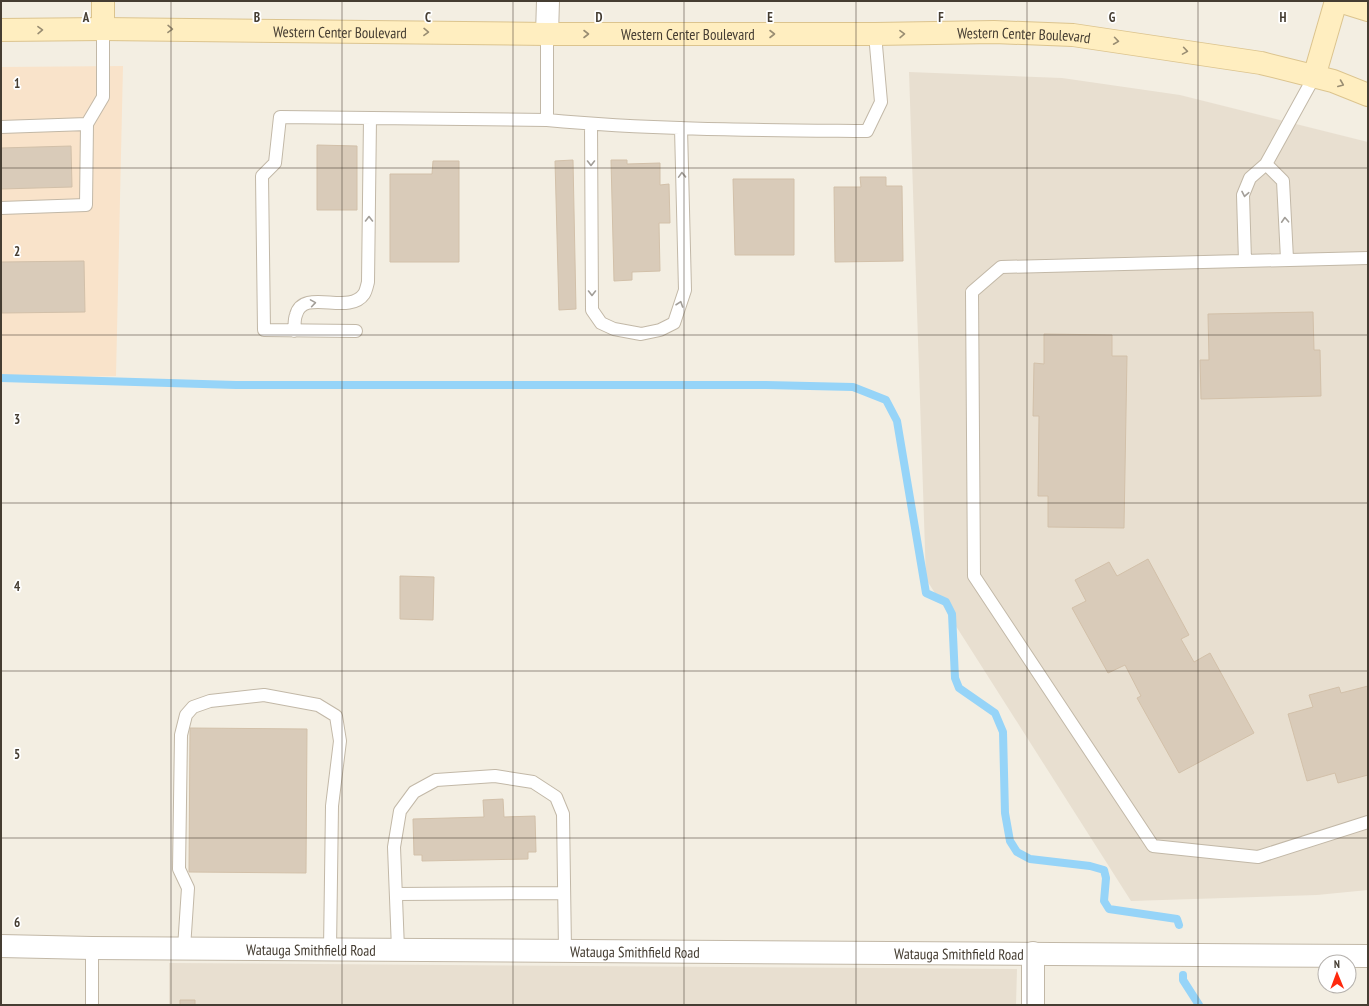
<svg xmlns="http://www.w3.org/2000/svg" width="1369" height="1006" font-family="'PT Sans Narrow',sans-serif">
<rect width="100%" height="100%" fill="#f3eee2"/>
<path fill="#e8dfd0" d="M909 72 1062 78 1180 95 1368 142V890L1317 895 1131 901 926 579Z
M169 963 1017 969 1016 1005H169Z"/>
<path fill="#f9e3ca" d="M123 66 116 376 1 378V67Z"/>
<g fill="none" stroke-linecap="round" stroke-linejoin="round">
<path stroke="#96d4f8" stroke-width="8" d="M1 378 236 385H766L853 387 886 400 897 421 926 593 946 602 952 614 955 678 959 688 995 713 1003 732 1005 813 1010 841 1017 852 1030 859 1090 866 1104 870 1106 878 1104 901 1109 909 1177 919 1179 925
M1183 975V980L1199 1005"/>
</g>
<path fill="#d9cbb9" stroke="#d2c0a9" d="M317 145 357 146V210H317Z
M71 146 72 187 1 189V148Z
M573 160 576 309 559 310 555 161Z
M611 160H627V164L660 163V185L669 184 670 223H659L660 271 632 272V280L614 281Z
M433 161H459V262H390V174H432Z
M860 177H886V186H902L903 261 835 262 834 187H861Z
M733 179H794V255H735Z
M84 261 85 312 2 313 1 262Z
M1313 312 1314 350H1320L1321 396 1201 399 1200 360H1209L1208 314Z
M1044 334 1112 335V356H1127L1124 528 1048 527V496H1038L1039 416H1033L1034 363 1044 364Z
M1148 559 1189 635 1181 639 1194 662 1210 653 1254 733 1179 773 1137 698 1141 696 1125 665 1108 673 1072 608 1086 601 1075 580 1109 562 1117 576Z
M400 576 434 577 433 620 400 619Z
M1368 686V775L1338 783 1335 773 1307 781 1288 714 1313 707 1309 695 1339 687 1341 693Z
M190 728 307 729 306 873 189 872Z
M503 799 504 817 535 816 536 852H528V859L422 861V855H414L413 819 484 817 483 800Z
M180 1000H195V1005H180Z"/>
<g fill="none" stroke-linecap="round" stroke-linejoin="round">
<g stroke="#c2b8a7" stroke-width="14">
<path id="service" d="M547 34V120C654 130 761 130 867 131L881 102 875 34
M591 124 592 310 601 323 614 329 641 334 660 330 674 323 685 290 681 128
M1 127 87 124 103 97V29
M1266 164 1283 181 1287 259
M1 208 86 205 87 124
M1368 258 1001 267 972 292 974 576 1153 846 1258 857 1368 822
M1245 261 1243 195 1250 178 1266 164 1314 77
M294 331C295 326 294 320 296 315 303 287 349 316 364 294 366 291 367 286 368 282L370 118
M356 331 264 330 262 176 275 163 280 117 547 120
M396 894 564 893
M92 948V1005
M184 948 188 888 179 869 181 735 186 715 193 707 210 701 264 695 318 705 336 716 340 741 332 806 330 949
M398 949 394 847 400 811 414 792 436 780 495 776 533 782 556 797 563 814 565 950"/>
</g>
<g stroke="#c2b8a7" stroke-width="24">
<g id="minor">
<path d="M547 34 548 1"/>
<path id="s1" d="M1 946 92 948 1368 956"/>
<path d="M1033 953V1005"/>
</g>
</g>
<g stroke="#dcc48e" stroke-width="24">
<g id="secondary">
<path d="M1339 1 1368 10"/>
<path d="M103 29V1"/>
<path id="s2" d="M1 30 103 29 547 34H875L994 32 1073 35 1261 63 1333 81 1368 95"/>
<path d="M1314 77 1336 1"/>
</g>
</g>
<use href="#service" stroke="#fff" stroke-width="12"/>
<use href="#minor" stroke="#fff" stroke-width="22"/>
<use href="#secondary" stroke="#ffeec0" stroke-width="22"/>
</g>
<defs><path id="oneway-chevron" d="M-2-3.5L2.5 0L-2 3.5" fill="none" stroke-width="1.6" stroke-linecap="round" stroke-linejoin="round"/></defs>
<g stroke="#998d72">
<use href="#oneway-chevron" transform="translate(170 29) rotate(1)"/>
<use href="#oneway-chevron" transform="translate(40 30) rotate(-1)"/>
<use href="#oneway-chevron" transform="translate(426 32) rotate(1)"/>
<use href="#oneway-chevron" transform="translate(586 34)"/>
<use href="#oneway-chevron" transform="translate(772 34)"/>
<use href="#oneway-chevron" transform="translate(902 34) rotate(-1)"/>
<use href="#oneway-chevron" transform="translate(1116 41) rotate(8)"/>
<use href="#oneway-chevron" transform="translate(1185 51) rotate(9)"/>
<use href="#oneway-chevron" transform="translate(1341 84) rotate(22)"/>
</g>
<g stroke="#a29e98">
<use href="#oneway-chevron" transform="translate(591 163) rotate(90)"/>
<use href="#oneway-chevron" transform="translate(682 175) rotate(-92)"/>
<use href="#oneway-chevron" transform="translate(1245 194) rotate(101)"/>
<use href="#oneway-chevron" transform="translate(369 219) rotate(-90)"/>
<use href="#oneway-chevron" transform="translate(1285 220) rotate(-93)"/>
<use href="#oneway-chevron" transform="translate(592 293) rotate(90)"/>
<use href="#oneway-chevron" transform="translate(313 303) rotate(-9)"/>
<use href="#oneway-chevron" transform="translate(680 304) rotate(-71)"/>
</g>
<path fill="none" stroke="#453d32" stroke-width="1" stroke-opacity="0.55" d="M171 1V1005M342 1V1005M513 1V1005M684 1V1005M856 1V1005M1027 1V1005M1198 1V1005M1 168H1368M1 335H1368M1 503H1368M1 671H1368M1 838H1368"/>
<g text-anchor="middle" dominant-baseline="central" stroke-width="3.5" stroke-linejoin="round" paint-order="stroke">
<g font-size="15" fill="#453d32" stroke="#fff">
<text stroke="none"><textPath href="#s2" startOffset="339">Western Center Boulevard</textPath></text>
<text stroke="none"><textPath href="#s2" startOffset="687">Western Center Boulevard</textPath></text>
<text stroke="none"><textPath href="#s2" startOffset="1023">Western Center Boulevard</textPath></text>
<text stroke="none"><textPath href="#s1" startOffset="310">Watauga Smithfield Road</textPath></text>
<text stroke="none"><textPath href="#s1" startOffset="634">Watauga Smithfield Road</textPath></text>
<text stroke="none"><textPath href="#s1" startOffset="958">Watauga Smithfield Road</textPath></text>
</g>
</g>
<g font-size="13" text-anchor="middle" font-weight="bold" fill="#453d32" stroke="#fff" stroke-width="3.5" stroke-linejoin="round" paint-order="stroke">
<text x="86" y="22">A</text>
<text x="257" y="22">B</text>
<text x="428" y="22">C</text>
<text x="599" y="22">D</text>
<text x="770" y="22">E</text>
<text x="941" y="22">F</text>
<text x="1112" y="22">G</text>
<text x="1283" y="22">H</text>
<text x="17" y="88">1</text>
<text x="17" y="256">2</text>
<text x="17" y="424">3</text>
<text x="17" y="591">4</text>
<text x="17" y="759">5</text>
<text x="17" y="927">6</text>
</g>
<rect width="1369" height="1006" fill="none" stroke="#453d32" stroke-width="4"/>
<g transform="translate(1337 974) rotate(359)"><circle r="19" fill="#ffffff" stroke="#b5b1ad"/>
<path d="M0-3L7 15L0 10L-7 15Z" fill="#ff290d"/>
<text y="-6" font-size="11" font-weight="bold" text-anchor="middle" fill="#453d32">N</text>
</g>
</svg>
